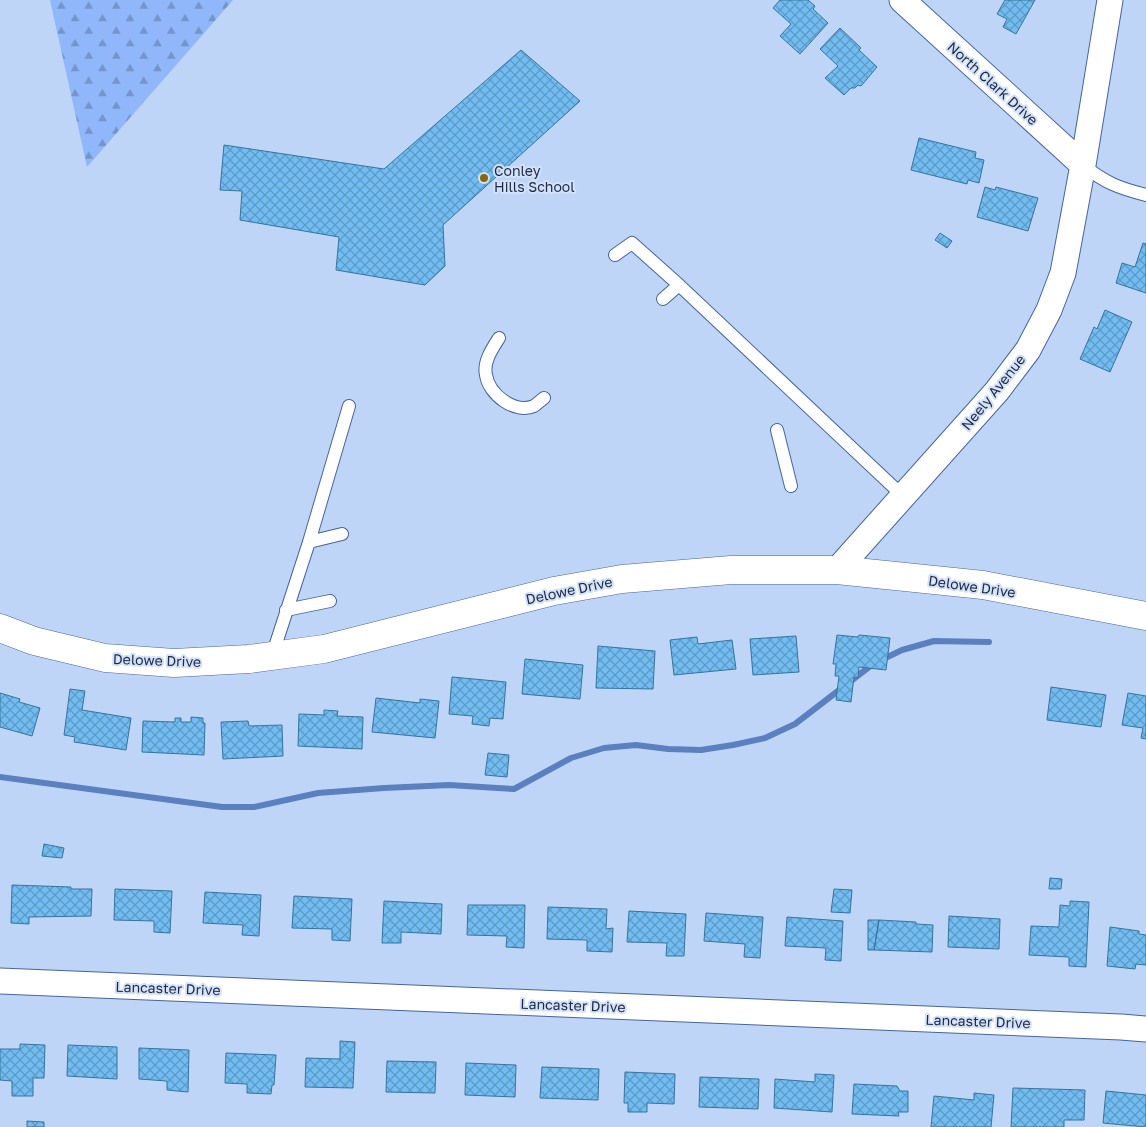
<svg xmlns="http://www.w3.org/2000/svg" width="1146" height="1127" font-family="'Golos Text',sans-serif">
<defs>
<pattern id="forest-firs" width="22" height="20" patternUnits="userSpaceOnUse" patternTransform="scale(1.25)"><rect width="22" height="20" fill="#8fb7fa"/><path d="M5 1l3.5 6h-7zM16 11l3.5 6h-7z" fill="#7495cc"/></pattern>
<pattern id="building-cross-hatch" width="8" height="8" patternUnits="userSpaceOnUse" patternTransform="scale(1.25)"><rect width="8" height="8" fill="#71bdf1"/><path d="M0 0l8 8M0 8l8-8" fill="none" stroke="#5c9ac5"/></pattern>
</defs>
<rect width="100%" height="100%" fill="#bfd5f8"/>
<path fill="url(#forest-firs)" d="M50 0H233L87 167Z"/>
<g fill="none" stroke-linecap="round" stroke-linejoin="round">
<path stroke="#5a80c0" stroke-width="6" d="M0 777 222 807H254L318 793 384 788 449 785 514 789 571 758 604 748 636 745 668 749 701 750 733 745 765 738 795 724 873 664 902 650 934 641 989 642"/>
</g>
<path fill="url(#building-cross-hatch)" stroke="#35749d" d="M780 0H808L815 6 813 9 828 23 800 54 780 36 791 24 773 8Z
M1005 0H1035L1016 34 1003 27 1007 19 997 14Z
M840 28 861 48 859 50 877 67 861 86 858 85 855 88H851L844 95 825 78 838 66 820 49Z
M521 50 580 101 443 225 445 266 425 285 336 270 339 237 240 220 242 191 220 190 224 145 384 169Z
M919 138 976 152 975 158 984 160 979 183 968 180 967 184 911 170Z
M985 187 995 190 996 187 1038 198 1028 231 977 217Z
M940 233 952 241 947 248 935 240Z
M1143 243 1146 244V293L1116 283 1122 263 1135 267Z
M1105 310 1132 322 1110 372 1080 359 1094 327 1097 329Z
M837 635 858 637 859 635 890 638 886 670 859 667 858 678 854 677 851 702 836 700 839 676H835L836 664H833Z
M796 636 799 672 753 675 750 639Z
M697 637 698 644 732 640 736 669 674 675 670 640Z
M598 646 655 651 653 689 596 688Z
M525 659 583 665 580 699 522 694Z
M452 677 506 682 503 719 490 718 489 726 472 724 473 716 449 714Z
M1051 687 1106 695 1101 727 1047 720Z
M70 689 85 691 82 710 131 718 126 750 74 742 75 737 64 735Z
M0 693 20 699 19 702 40 708 32 736 0 727Z
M1128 693 1146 696V739L1141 738 1143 728 1122 725Z
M376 698 420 703V699L439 701 435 738 372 732Z
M324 710 338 711 337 716 363 717 362 749 298 746 299 714 324 715Z
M191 717 203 718V723H205L204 755 142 752 143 721 175 722V718H181V722H191Z
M248 721 249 726 282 725 283 756 223 759 221 722Z
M488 753 509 755 507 777 485 775Z
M44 844 64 848 62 858 42 856Z
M1050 878 1062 879 1061 889H1049Z
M12 885 71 887V889H92L91 916 29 917V924L11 923Z
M115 889 172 891 170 933 154 932V921L114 920Z
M834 889 852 890 850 913 831 912Z
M205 892 261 895 259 936 242 935 243 925 203 923Z
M294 896 352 899 350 941 332 940V929L292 928Z
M384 901 442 904 441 934 401 932V943H382Z
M1070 901 1089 902 1086 967 1069 966V957L1029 955 1031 926 1059 927 1060 905 1070 906Z
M468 905H525L524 948 506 947 507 936 467 935Z
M548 907 607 909 606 929 613 928 612 952 587 951V940L547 939Z
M629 911 686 914 684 956H666L667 943 627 942Z
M706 913 763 917 760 958 744 957 745 944 704 941Z
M949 916 1000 919 999 949 948 947Z
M787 917 843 921 841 961 825 960 826 948 785 946Z
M868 920H879L874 950H868Z
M879 920 916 922V924L933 925 932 952 874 950Z
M1110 927 1139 931V934L1146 935V965L1136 964 1135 969 1107 966Z
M340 1041 355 1042 353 1088 305 1087 306 1058 340 1059Z
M20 1044 45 1045 44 1078H33V1096H12V1081L0 1080V1049H20Z
M68 1045 117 1047V1079L67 1076Z
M139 1048 189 1050 188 1092 167 1090V1081L139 1079Z
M226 1053 276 1055 274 1085H272L271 1094 247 1093V1084L225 1083Z
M387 1061 436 1062 435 1093 386 1092Z
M466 1063 516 1065 515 1097 465 1095Z
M542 1067 599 1069 598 1100 540 1098Z
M625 1072 675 1074 674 1104 647 1103V1112H628V1103H624Z
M815 1074 834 1075 832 1112 774 1108 775 1079 815 1082Z
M700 1077 759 1079 758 1109 699 1107Z
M854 1084 897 1086 900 1091H908V1112H898L899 1116 852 1114Z
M1013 1088 1085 1090 1084 1120H1064V1127H1011Z
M1106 1091 1146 1095V1127L1103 1123Z
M974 1093 994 1095 991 1127H931L934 1096 974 1100Z
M27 1121 44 1122V1127H27Z"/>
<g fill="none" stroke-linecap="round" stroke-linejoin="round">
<g stroke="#466599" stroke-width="14">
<path id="lane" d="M1083 165C1105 183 1119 188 1146 195
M615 255 632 243 679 285 903 496
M663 299 679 285
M499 338C492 349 483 362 486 375 489 395 515 414 534 406 537 404 541 400 544 398
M777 430 791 486
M309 542 342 534
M286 610 330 601
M272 656 309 542 349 406"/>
</g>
<g stroke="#466599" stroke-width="27">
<path id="street" d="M902 0 1083 165
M837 570 997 391 1028 350 1049 310 1063 273 1083 165 1110 0
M0 981 1121 1027 1146 1029"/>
</g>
<g stroke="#466599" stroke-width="29">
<path id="secondary" d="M0 628 34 641 105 658 174 663 249 659 324 649 554 591 622 579 731 570H837L983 585 1146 616"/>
</g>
<use href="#lane" stroke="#fff" stroke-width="12"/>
<use href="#street" stroke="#fff" stroke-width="25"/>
<use href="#secondary" stroke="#fff" stroke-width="28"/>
</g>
<circle fill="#8d6508" stroke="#d3e1fa" stroke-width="2" cx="484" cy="178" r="5"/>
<g text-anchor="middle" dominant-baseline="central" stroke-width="4" stroke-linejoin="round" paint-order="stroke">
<g font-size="14" fill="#1d2a41" stroke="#d3e1fa">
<text transform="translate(993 83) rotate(42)">North Clark Drive</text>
<text transform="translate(993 392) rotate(-51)">Neely Avenue</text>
<text transform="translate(972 586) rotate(8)">Delowe Drive</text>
<text transform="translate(569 590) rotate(-12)">Delowe Drive</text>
<text transform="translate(157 660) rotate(2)">Delowe Drive</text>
<text transform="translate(168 988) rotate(2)">Lancaster Drive</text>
<text transform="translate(573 1005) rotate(2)">Lancaster Drive</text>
<text transform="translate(978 1021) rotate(2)">Lancaster Drive</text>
</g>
<g font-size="14" fill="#1d2a41" stroke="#d3e1fa" text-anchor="start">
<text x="494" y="170">Conley<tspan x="494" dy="16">Hills School</tspan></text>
</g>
</g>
</svg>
